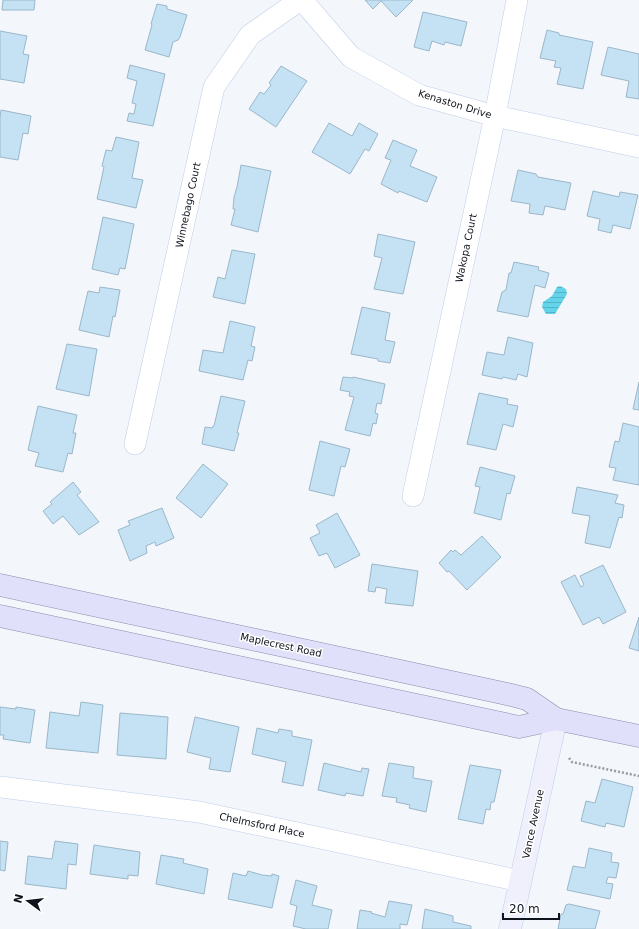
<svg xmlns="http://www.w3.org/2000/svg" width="639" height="929" font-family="'DejaVu Sans',sans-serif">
<defs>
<pattern id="water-rules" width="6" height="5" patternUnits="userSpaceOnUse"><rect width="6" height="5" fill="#63d4e9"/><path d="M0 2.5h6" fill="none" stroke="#55b5c7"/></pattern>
</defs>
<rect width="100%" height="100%" fill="#f3f6fb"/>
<path fill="url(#water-rules)" d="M560 286 566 289 567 294 555 314H546L542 307 543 302 552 296 557 287Z"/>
<path fill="#c5e2f5" stroke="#9ab7c9" d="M3 0H35L34 10H2Z
M365 0H413L396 17 381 1 373 9Z
M157 4 167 6V9L187 15 180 37 178 40 173 42 169 57 145 50 152 25 151 24Z
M423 12 467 22 461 46 445 42 444 45 432 41 429 51 414 47Z
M547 30 559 33V35L593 42 583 89 557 84 561 68 554 67 556 61 540 58Z
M0 31 27 36 23 54 29 55 24 83 0 79Z
M608 47 639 54V99L626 97 629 81 601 75Z
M130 65 165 74 153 126 127 121 129 113 134 114 136 104 132 103 137 81 127 78Z
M281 66 307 81 276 127 249 109 260 92 264 94 271 85 269 83Z
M1 110 31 116 28 134 23 133 18 160 0 157V117Z
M329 123 352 136 359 123 378 134 369 151 365 149 350 174 312 152Z
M116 137 139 142 132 178 143 180 136 208 97 199 104 167 102 166 106 150 112 151Z
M393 140 417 150 410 166 437 177 427 202 399 191 398 193 381 184 391 160 385 158Z
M241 165 271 171 258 232 231 225 235 209H233L234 197 237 187Z
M518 170 536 174 538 177 571 183 565 210 545 206 543 215 529 213 530 204 511 201Z
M593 191 619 197 620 192 638 195 630 229 613 225 611 233 598 230 600 219 587 216Z
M103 217 134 224 125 269 120 268 118 275 92 269Z
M378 234 415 242 403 294 374 289 382 258 374 256Z
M232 250 255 254 245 304 213 297 218 277 225 279Z
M514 262 539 267 538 270 549 273 545 288 535 285 528 317 497 311 502 292 506 290 509 273H511Z
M100 287 120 290 115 317 113 316 109 337 79 330 88 291 99 293Z
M362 307 390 313 385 340 395 342 390 363 378 361V359L351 354Z
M230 321 255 327 251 346 255 347 252 361 248 360 243 380 199 371 203 350 223 353Z
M508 337 533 343 527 377 518 374 516 380 503 377 502 379 482 375 487 352 504 355Z
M67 344 97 349 89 396 56 389Z
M343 377 353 378V377L385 384 381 404 377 403 375 413 378 414 376 424 373 423 370 436 345 430 354 397 349 396 350 392 340 390Z
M639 382V410L633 409Z
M479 393 508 399 507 404 518 406 513 427 503 424 496 450 467 444Z
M221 396 245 401 237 433H239L234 451 202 444 205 427 212 428 213 426H214Z
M38 406 77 415 73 433H76L72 454 68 453 63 472 35 466 39 453 28 450Z
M623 423 639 427V485L613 480 616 468 609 467 615 441 619 442Z
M320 441 350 449 345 467 341 466 334 496 309 490Z
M203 464 228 484 201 518 176 498Z
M480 467 515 476 510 494 507 493 501 520 474 513 480 487 475 486Z
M73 482 81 492 77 495 99 522 79 535 63 516 53 524 43 511 52 504 50 502Z
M577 487 618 495 615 503 624 505 622 518 619 517 610 548 585 543 590 516 572 513Z
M162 508 174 538 156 546 155 542 146 546 147 553 130 561 118 530 130 525 128 521Z
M337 513 360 555 335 568 327 553 319 556 310 538 320 533 316 525Z
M482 536 501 557 467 590 449 571 447 572 439 563 451 550 453 552 455 550 461 555Z
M372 564 418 571 413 606 385 603 387 589 376 587 375 592 368 591Z
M603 565 626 612 603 624 599 617 583 625 561 582 575 575 581 587 584 585 580 576Z
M639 617V651L629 648Z
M81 702 103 705 98 753 46 748 50 712 79 716Z
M0 707 16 709V707L35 710 30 743 3 739 4 735H0Z
M120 713 168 717 166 759 117 755Z
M195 717 239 727 230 772 209 769 211 758 187 752Z
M257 728 278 733 279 729 292 731V736L312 740 303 786 282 782 286 762 252 754Z
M324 763 361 772 362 768 369 769 363 796 346 793 345 796 318 790Z
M389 763 414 767 413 778 432 781 426 812 409 808 410 805 396 802 397 798 382 796Z
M470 765 501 770 494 802H491L490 810 486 809 483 824 458 819Z
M602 779 633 787 624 827 606 823 605 827 581 821 586 801 595 803Z
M0 841 8 842 5 871 0 870Z
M55 841 78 844 76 865 68 864 66 889 25 884 28 856 52 859Z
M94 845 140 852 138 876 128 875V879L90 874Z
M589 848 612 853 611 862 619 863 616 878 608 877 606 883 613 884 610 899 567 890 573 866 585 868Z
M161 855 184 859 183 863 208 869 204 894 156 884Z
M248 871 262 875 272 876V874L279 876 272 908 228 899 233 873 246 876Z
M296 880 317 886 312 905 332 910 328 929H306L293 926 297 906 290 904Z
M389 901 412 905 407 925 400 924V929H357L360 910 372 912 371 913 385 917Z
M569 904 600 911 595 929H558L561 914H563L566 905Z
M425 909 453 916V922L471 926V929H422Z"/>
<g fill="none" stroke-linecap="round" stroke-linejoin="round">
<g stroke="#becee8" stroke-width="22">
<path id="street" d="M302 0 351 57 419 95 495 116 639 147
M135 444 214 87 250 35 300 0
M413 496 495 116 517 0
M0 787 199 812 520 881"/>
</g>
<g stroke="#becee8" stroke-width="23">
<path id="secondary" d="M510 929 556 719"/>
</g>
<g stroke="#8a8caa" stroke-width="23">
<path id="primary" d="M0 585 507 694 527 699 556 719 639 736
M0 616 519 727 556 719"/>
</g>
<path stroke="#979ba1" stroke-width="2.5" stroke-dasharray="2 2" stroke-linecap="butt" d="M569 758 572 762 639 776"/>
<use href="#street" stroke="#fff" stroke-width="21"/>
<use href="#secondary" stroke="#f0f0fc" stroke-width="22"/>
<use href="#primary" stroke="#e0e0fa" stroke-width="22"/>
</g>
<g text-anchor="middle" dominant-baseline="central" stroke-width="3" stroke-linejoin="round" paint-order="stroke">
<g font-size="10" fill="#0f141d" stroke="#fff">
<text transform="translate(455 104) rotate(17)">Kenaston Drive</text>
<text transform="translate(188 205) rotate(-78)">Winnebago Court</text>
<text transform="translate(466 248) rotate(-78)">Wakopa Court</text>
<text transform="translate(281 645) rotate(12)">Maplecrest Road</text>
<text transform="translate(533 824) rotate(-78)">Vance Avenue</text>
<text transform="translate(262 825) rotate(12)">Chelmsford Place</text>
</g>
</g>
<g transform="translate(28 901) rotate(285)" stroke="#ffffff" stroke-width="3" paint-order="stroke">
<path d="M0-3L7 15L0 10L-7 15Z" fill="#0f141d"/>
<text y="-6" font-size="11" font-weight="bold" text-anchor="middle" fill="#0f141d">N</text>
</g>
<path d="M503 913v6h56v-6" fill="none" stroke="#0f141d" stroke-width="2"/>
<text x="509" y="913" font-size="12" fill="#0f141d" stroke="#ffffff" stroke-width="3" paint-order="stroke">20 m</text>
</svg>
